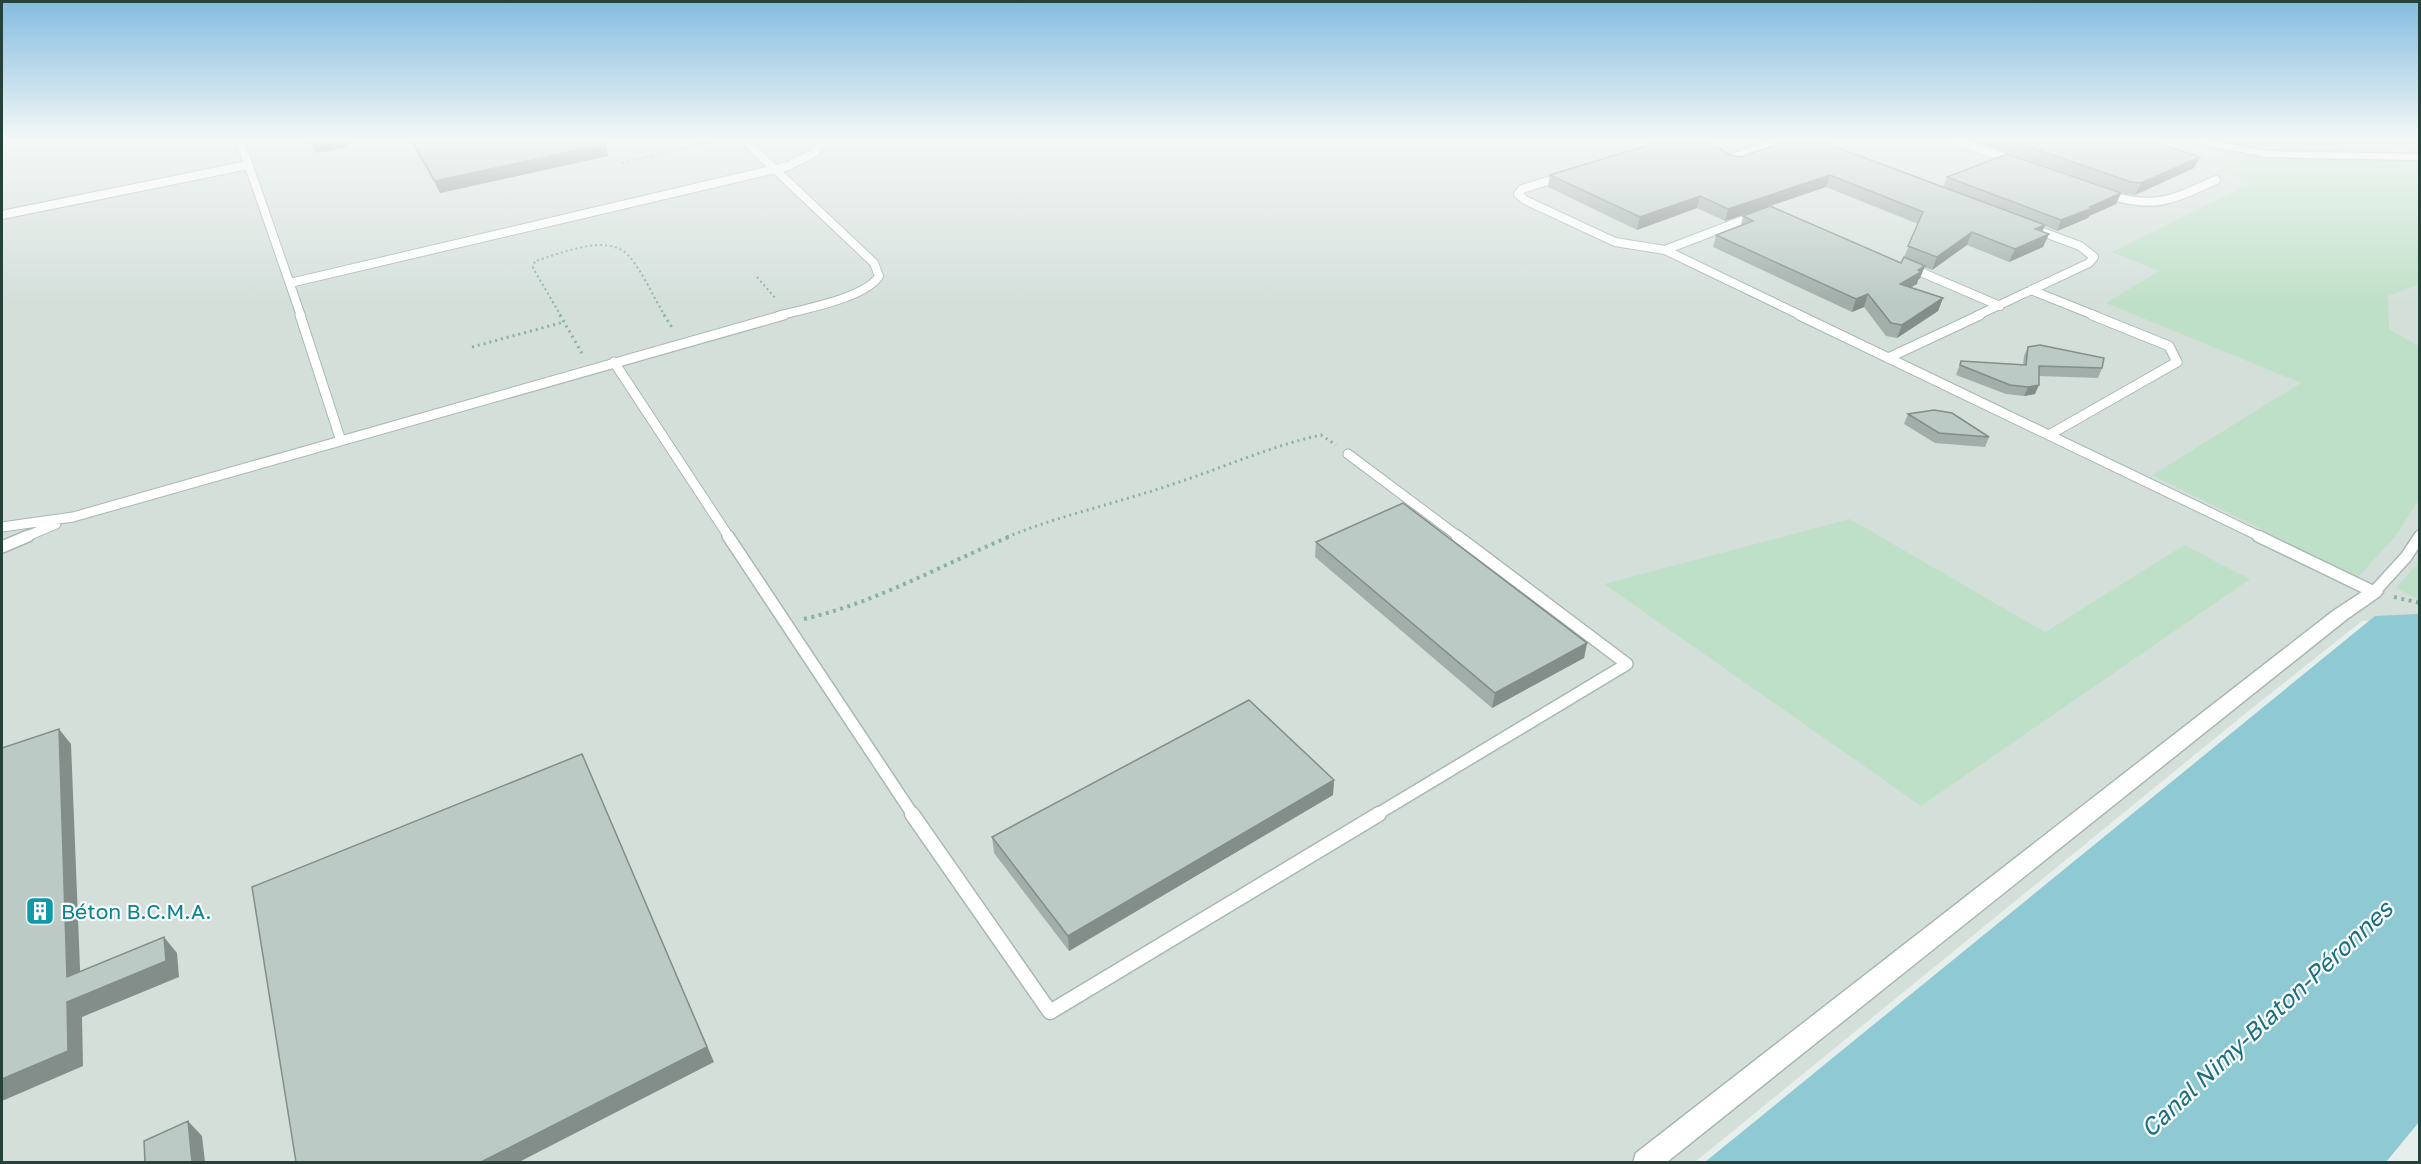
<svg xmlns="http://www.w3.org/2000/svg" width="2421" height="1164" font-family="'Golos Text',sans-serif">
<rect width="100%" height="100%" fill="#e6efeb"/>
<path fill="#d4dfda" d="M2 140H2316L2419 177V617L2362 621 2246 713 1695 1162H2Z"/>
<path fill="#bfe0c8" d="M2211 140H2419V152L2269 150 2244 147Z
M2194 143 2266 157 2419 161V284L2388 296 2389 329 2420 347 2419 499 2396 536 2358 577 2152 475 2301 383 2106 303 2159 271 2112 252 2253 182 2218 170 2242 159Z
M1850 519 2045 632 2184 545 2250 579 1921 806 1604 584Z
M2419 562 2420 600H2419L2396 588Z"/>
<path fill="#8ec9d4" d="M2419 614V1122L2386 1162H1705L2375 616Z"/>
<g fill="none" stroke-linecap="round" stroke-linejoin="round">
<g stroke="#a8b8b2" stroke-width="10">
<path id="lane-far3" d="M240 140 301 316
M744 140 874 263 879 276C866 298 803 309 778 316
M1954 140 2012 160
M1726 160 1783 140
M1561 177 1522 189 1518 194 1525 200 1615 242 1665 250
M2106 194C2155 210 2171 200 2216 180
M2 215 248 165
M1754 216 1665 250 1802 316
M1909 267 2000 306
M290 283 788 166 814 153 820 147 819 140
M2031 290 2096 316
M1976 316 2089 263 2094 257 2080 246 2037 230"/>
</g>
<g stroke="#a8b8b2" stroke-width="11">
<path id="lane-far2" d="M300 315 341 441
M1799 315 2261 537
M1888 358 1980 315
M614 362 729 537
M2049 435 2177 362 2169 346 2092 315
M1348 454 1459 537
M2 527 73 517 784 315
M25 537 56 524"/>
</g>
<g stroke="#a8b8b2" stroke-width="14">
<path id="lane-far1" d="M728 536 913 815
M2258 536 2374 592 2406 557 2420 536
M2 547 28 536
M1376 815 1627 664 1457 536"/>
</g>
<g stroke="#a8b8b2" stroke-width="17">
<path id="lane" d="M912 814 1050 1012 1379 814"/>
</g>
<g stroke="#a8b8b2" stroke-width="3">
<path id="street" d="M2374 586 2380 588 2383 592 2380 596 2347 619 1667 1162H1633L1636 1153 2333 611 2368 588Z"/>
</g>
<g stroke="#a4bbb3" stroke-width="3">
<path id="secondary" d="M2190 140H2210L2266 151 2420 154V160L2266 157 2195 143Z"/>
</g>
<path stroke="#86b3a5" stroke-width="2" stroke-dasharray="2 3" stroke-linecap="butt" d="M622 163 716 140
M757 277 776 299
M561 316 533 268 535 261C561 254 607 232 629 256 642 271 654 298 665 316"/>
<path stroke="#86b3a5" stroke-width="3" stroke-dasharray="2 4" stroke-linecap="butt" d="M560 315 583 355
M664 315 673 329
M472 347 564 322
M1007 537C1061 515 1118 503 1173 484 1223 468 1270 446 1321 435L1336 445"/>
<path stroke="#86b3a5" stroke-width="4" stroke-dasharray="3 4.5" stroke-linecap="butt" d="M2394 597 2420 603
M804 619C878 602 941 565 1011 536"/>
<use href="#lane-far3" stroke="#fff" stroke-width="8"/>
<use href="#lane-far2" stroke="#fff" stroke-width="9"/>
<use href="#lane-far1" stroke="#fff" stroke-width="11"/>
<use href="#lane" stroke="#fff" stroke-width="14"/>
<use href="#street" fill="#fff" fill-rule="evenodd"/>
<use href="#secondary" fill="#fff" fill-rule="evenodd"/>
</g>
<path fill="#a1aea9" d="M410 140H601L605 144 608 156 440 193Z
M1971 140H2148L2194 168 2135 195 2125 194Z
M1740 157 1943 187 1947 177 2121 193 2116 204 2089 216 2088 218 2057 231 2045 226 2042 232 2049 234 2043 247 2009 262 1967 245 1932 270 1924 267 1920 278 1918 280 1917 284 1911 287 1943 298 1938 311 1897 338 1886 336 1864 307 1852 312 1713 247 1716 235 1741 225 1743 216 1901 263 1904 257 1918 224 1826 187 1725 221 1697 208 1637 230 1548 187 1550 175Z
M2028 347 2102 368 2098 378 2039 376 2035 394 2024 396 2006 394 1956 375 1961 361 2023 365 2024 356Z
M1908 414 1989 437 1985 447 1935 443 1904 424Z
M1316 542 1587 643 1584 658 1492 708 1315 557Z
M1334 780 1333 795 1069 951 994 853 992 837Z"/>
<path fill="#838d89" d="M319 140H346L349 147 316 153 310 141Z
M605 144 608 156 440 193 435 181Z
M2200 157 2194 168 2135 195 2141 183Z
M1830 175 1826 187 1725 221 1728 209Z
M2121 193 2116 204 2089 216 2088 218 2057 231 2061 220Z
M1700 196 1697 208 1637 230 1640 217Z
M2045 225 2040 237 2035 229Z
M1972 232 1967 245 1932 270 1937 257Z
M2049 234 2043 247 2009 262 2015 249Z
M1925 266 1920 278 1918 280 1917 284 1895 296 1900 284Z
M1868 294 1864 307 1852 312 1856 299Z
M1943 298 1938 311 1897 338 1902 325Z
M2039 385 2035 394 2024 396 2028 387Z
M1587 643 1584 658 1492 708 1495 693Z
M59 729 71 744 81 993 67 977Z
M582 754 714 1062 519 1162H481Z
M1334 780 1333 795 1069 951 1068 936Z
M164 937 177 953 179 977 82 1017 83 1066 2 1101V1079L67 1002Z
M188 1121 202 1136 205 1162H192Z"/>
<path fill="#bbcac4" stroke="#838d89" stroke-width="1.5" d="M412 140H601L605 144 435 181Z
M1665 140H1698L1723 150 1727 154 1740 157 1790 140H1817L2045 225 2035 229 2049 234 2015 249 1972 232 1937 257 1908 246 1923 212 1830 175 1728 209 1700 196 1640 217 1550 175Z
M2009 140H2148L2200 157 2141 183 2131 182Z
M2007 154 2121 193 2090 207 2093 208 2061 220 1947 177Z
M1770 206 1901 263 1904 257 1925 266 1918 270 1921 272 1900 284 1943 298 1902 325 1891 323 1868 294 1856 299 1716 235 1753 221 1743 216Z
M2040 345 2104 358 2102 368 2039 366V385L2028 387 2010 385 1960 365 1961 361 2026 365 2028 347Z
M1934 410 1952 413 1989 437 1939 433 1908 414Z
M1403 503 1587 643 1495 693 1316 542Z
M1249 700 1334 780 1068 936 992 837Z
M59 729 67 977 164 937 166 961 67 1002 68 1051 2 1079V748Z
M582 754 707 1047 481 1162H296L252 887Z
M188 1121 192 1162H145L144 1141Z"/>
<linearGradient id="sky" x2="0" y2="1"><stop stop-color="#84bce0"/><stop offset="0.46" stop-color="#f4f8f6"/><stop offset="1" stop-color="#f4f8f6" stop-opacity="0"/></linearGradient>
<rect width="2421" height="303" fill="url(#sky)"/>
<defs>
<g id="building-square" transform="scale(1.5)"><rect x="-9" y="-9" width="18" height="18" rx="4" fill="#0f9aa8" stroke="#f7fbf9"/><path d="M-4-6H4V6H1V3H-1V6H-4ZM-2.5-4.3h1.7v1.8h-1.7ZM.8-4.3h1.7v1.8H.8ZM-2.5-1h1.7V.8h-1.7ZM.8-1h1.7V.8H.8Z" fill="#fff"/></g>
</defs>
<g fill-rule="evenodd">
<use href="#building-square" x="40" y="911"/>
</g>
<g text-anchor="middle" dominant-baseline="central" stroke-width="4.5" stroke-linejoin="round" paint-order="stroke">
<g font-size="21" fill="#0d838f" stroke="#f7fbf9" text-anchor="start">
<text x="61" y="911">Béton B.C.M.A.</text>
</g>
<g font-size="24" font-style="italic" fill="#1c6f80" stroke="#f7fbf9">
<text transform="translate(2266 1018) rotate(-43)">Canal Nimy-Blaton-Péronnes</text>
</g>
</g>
<rect width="2421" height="1164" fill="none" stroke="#24423a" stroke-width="6"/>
</svg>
